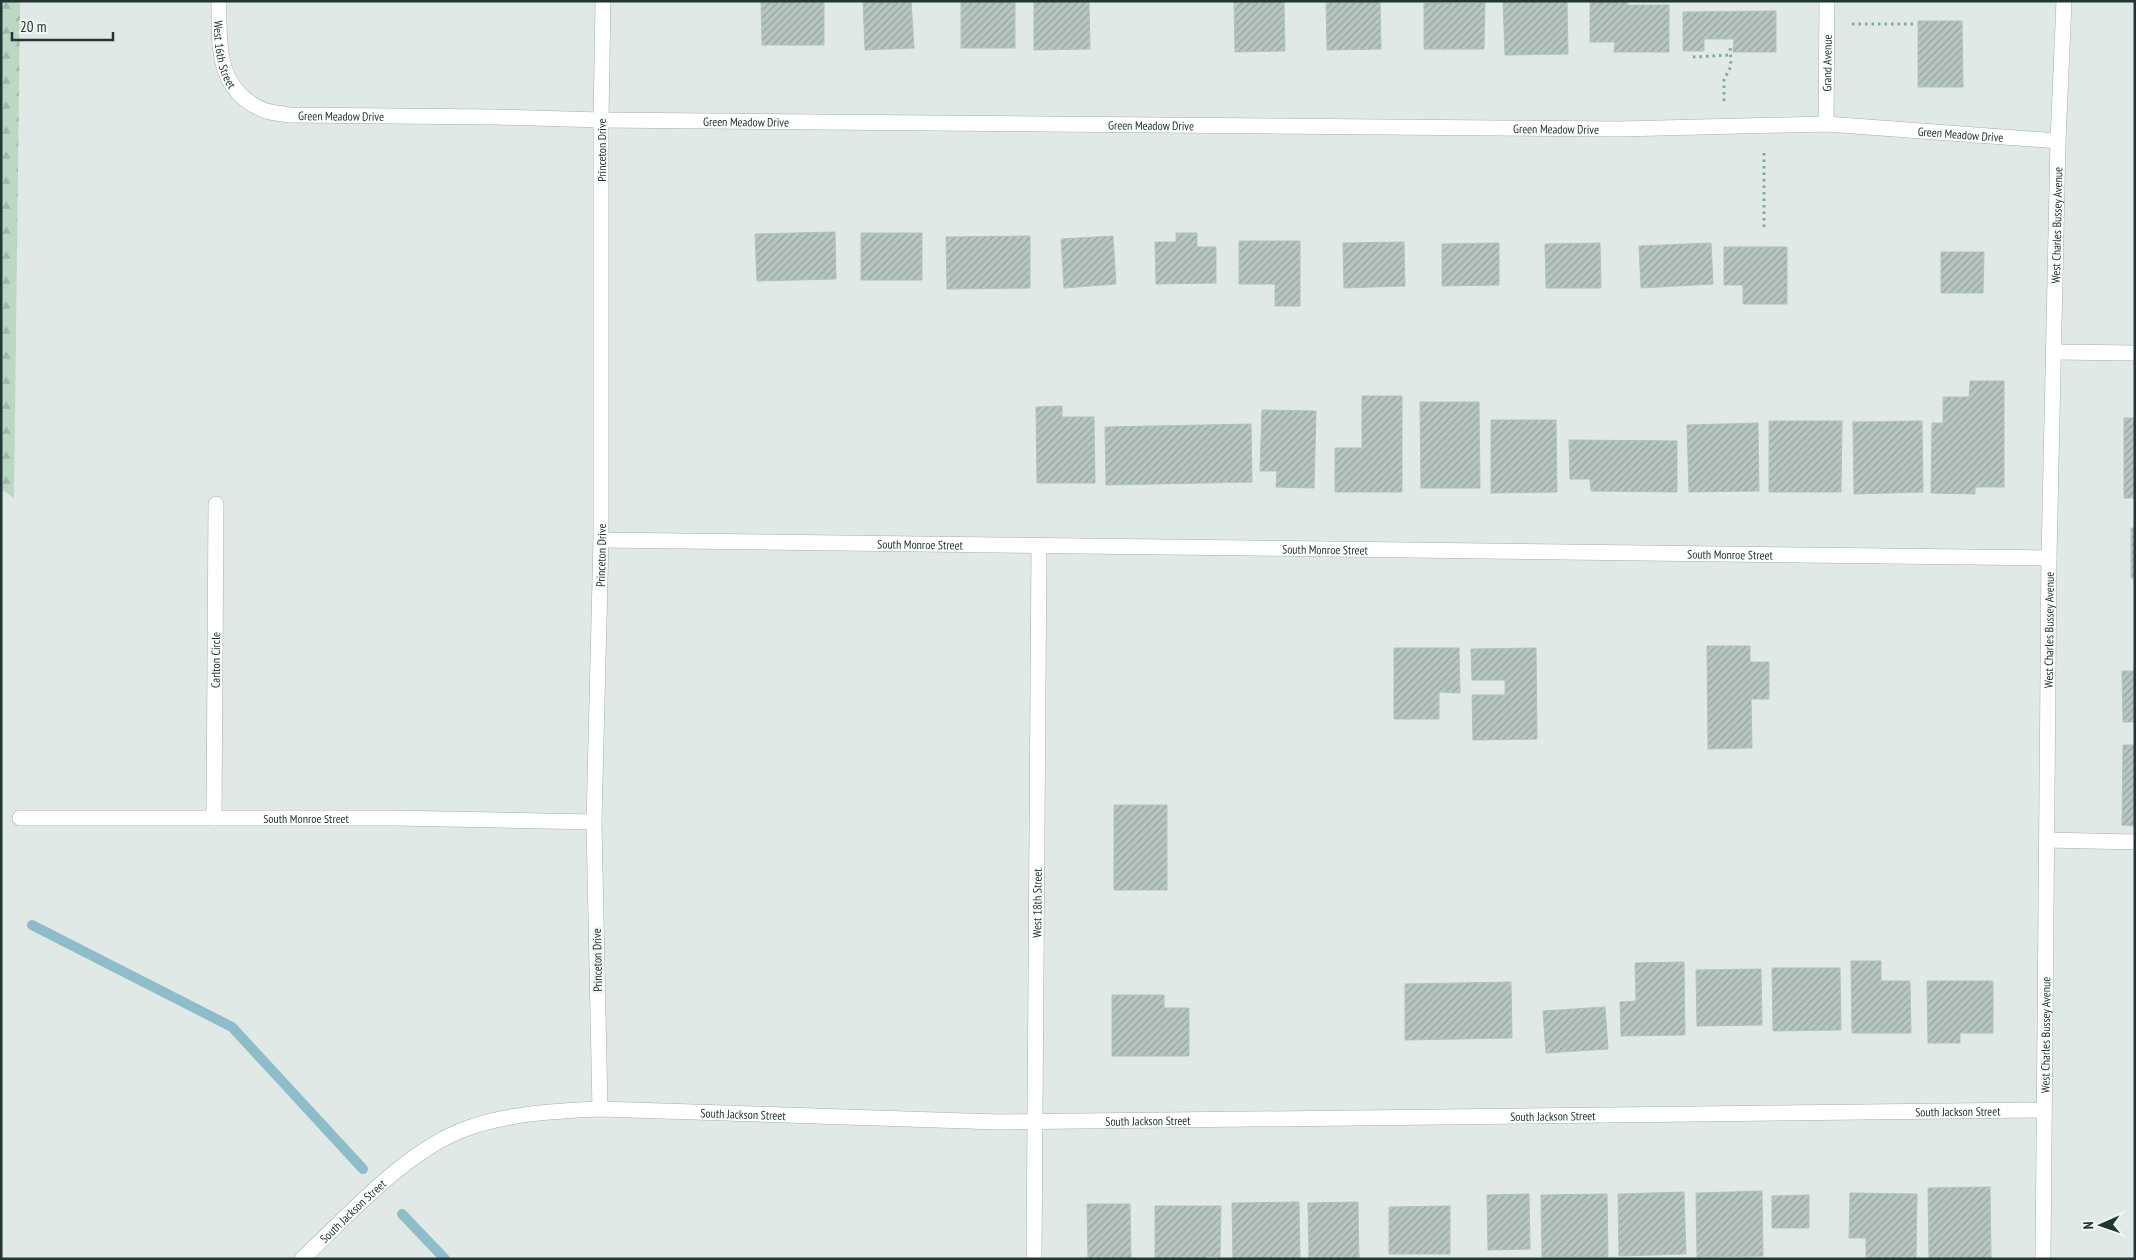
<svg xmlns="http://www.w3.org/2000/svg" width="2136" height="1260" font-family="'PT Sans Narrow',sans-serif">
<defs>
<pattern id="forest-firs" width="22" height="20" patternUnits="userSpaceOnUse" patternTransform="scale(1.25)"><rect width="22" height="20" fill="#bad8c4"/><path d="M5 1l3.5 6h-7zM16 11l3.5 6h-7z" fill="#a0baa9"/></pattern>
<pattern id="building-hatch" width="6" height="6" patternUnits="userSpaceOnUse" patternTransform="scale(1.25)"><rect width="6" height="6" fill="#b8c6c1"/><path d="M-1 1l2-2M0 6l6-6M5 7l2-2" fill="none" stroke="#95a29d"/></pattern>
</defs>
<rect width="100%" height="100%" fill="#e0e9e5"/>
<path fill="url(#forest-firs)" d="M1 1H20L14 498 1 489Z"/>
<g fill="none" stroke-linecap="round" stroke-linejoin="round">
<path stroke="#8dbdc9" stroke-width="10" d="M32 925 232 1027 363 1169
M402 1214 445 1259"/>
</g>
<path fill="url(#building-hatch)" stroke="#b3c2bc" d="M761 1H824V45H762Z
M863 1H911L914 48 865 50Z
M961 1H1015V48H961Z
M1034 1H1089L1090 49 1034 50Z
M1234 1H1284L1285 51 1235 52Z
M1326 1H1380L1381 49 1327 50Z
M1503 1H1567L1568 54 1505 55Z
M1590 1H1627V5H1669V52H1614L1615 42H1590Z
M1424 3H1485L1484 49H1424Z
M1776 11V52H1733L1734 39H1704V51H1683V12Z
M1918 21H1962L1963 87H1918Z
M835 232 836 279 757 281 755 234Z
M861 233H922V280H861Z
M1176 233H1197V247H1216V283L1156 284 1155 242H1176Z
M1030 236V288L947 289 946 237Z
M1113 236 1116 284 1064 288 1061 239Z
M1239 241H1300V306H1275V284H1239Z
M1404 242 1405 286 1344 288 1343 243Z
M1499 243V285L1442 286V244Z
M1600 243 1601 288H1546L1545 244Z
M1711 243 1713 284 1641 288 1639 246Z
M1724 247H1787V304H1743V285H1724Z
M1941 252H1984L1983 293H1941Z
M1970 381H2004V487H1975V494L1931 493 1932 423H1943V397H1969Z
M1362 396H1402V492H1335V448H1362Z
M1420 402H1479L1480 488H1421Z
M1062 406V417H1094L1095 483H1037L1036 407Z
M1262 410 1316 411 1314 488 1276 487 1277 471H1260Z
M2124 418H2135V498H2124Z
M1491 420H1556L1557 492 1491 493Z
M1769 421H1842L1841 492H1769Z
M1922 421 1923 492 1854 494 1853 422Z
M1758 423 1759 491 1689 492 1687 425Z
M1251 424 1252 482 1106 485 1105 427Z
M1569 440 1677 441V492L1591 491 1590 479H1570Z
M2131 528H2135V578H2131Z
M1707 646H1750V662H1769V699H1751L1752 748 1708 749Z
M1394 648H1459L1460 693 1439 692V719H1394Z
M1536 648 1537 739 1473 740 1472 695H1505V680H1472L1471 649Z
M2122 671H2135V722H2123Z
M2123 745H2135V826L2122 825Z
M1114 805H1167V890H1114Z
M1851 961H1881V981H1910L1911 1033H1852Z
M1684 962 1685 1035 1621 1036 1620 1002 1636 1001 1635 963Z
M1772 968H1840L1841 1030 1773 1031Z
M1761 969 1762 1025 1697 1026 1696 970Z
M1927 981H1993V1033H1960V1043H1928Z
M1511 982 1512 1038 1405 1040V984Z
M1112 995H1164V1008H1189V1056H1112Z
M1605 1007 1608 1049 1546 1053 1543 1011Z
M1990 1187 1991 1259H1929L1928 1188Z
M1762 1191 1763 1256 1697 1257 1696 1193Z
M1684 1192 1686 1254 1619 1256 1618 1194Z
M1850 1193 1917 1194 1916 1259H1866V1238H1849Z
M1529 1194 1530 1249 1488 1250 1487 1195Z
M1607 1194 1608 1257H1542L1541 1195Z
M1809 1195V1228H1772V1196Z
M1299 1202 1300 1259H1233L1232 1203Z
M1358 1202 1359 1259H1309L1308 1203Z
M1087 1204H1130L1131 1259H1088Z
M1155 1206H1221L1220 1257 1206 1256V1259H1155Z
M1450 1206V1254H1389V1207Z"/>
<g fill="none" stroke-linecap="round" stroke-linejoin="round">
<g stroke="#a3b0ac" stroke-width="16">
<g id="minor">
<path id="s1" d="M219 1C219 46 216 92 266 111 273 113 282 114 290 115L495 117 601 120 1620 129 1826 124 2058 141"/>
<path id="s2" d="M1826 124 1827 1"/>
<path d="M2054 352 2135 353"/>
<path id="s3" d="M601 540 2049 558"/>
<path id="s4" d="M20 818H393L594 822"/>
<path id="s5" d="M214 818 216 504"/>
<path d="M2046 840 2135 842"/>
<path id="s6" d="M600 1109 594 822 601 540V120L603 1"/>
<path id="s7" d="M302 1259C349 1215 407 1149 468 1128 511 1113 555 1111 600 1109L998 1122 2043 1110"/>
<path id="s8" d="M1034 1259 1039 546"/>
<path id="s9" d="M2043 1259 2049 558 2058 141 2064 1"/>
</g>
</g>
<path stroke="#83a99f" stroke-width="3" stroke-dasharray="2.5 4" stroke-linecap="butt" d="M1852 24H1913
M1693 57 1730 55
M1724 101V80L1731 66 1730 44
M1764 227V151"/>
<use href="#minor" stroke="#fff" stroke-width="15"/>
</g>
<g text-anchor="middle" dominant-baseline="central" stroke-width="5" stroke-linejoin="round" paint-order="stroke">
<g font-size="12" fill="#223733" stroke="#f0f6f3">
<text stroke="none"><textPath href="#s1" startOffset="54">West 16th Street</textPath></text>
<text stroke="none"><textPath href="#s2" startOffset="61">Grand Avenue</textPath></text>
<text stroke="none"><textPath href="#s1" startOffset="205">Green Meadow Drive</textPath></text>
<text stroke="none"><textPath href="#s1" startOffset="610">Green Meadow Drive</textPath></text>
<text stroke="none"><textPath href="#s1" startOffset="1015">Green Meadow Drive</textPath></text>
<text stroke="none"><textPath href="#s1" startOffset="1420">Green Meadow Drive</textPath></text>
<text stroke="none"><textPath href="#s1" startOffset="1825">Green Meadow Drive</textPath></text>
<text stroke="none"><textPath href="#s6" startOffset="959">Princeton Drive</textPath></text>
<text stroke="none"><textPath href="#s9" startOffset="1034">West Charles Bussey Avenue</textPath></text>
<text stroke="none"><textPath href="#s3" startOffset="319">South Monroe Street</textPath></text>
<text stroke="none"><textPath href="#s3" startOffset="724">South Monroe Street</textPath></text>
<text stroke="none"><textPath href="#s3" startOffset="1129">South Monroe Street</textPath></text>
<text stroke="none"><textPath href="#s6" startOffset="554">Princeton Drive</textPath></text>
<text stroke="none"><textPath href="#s9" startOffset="629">West Charles Bussey Avenue</textPath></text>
<text stroke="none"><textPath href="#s5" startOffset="158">Carlton Circle</textPath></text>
<text stroke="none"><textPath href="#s4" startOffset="286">South Monroe Street</textPath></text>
<text stroke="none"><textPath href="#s8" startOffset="356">West 18th Street</textPath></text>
<text transform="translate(597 960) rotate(-91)">Princeton Drive</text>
<text stroke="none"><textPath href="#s9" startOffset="224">West Charles Bussey Avenue</textPath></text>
<text stroke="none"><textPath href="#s7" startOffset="1705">South Jackson Street</textPath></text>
<text stroke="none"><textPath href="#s7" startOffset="490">South Jackson Street</textPath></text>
<text stroke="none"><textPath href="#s7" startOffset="1300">South Jackson Street</textPath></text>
<text stroke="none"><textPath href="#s7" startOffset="895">South Jackson Street</textPath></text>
<text stroke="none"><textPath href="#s7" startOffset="70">South Jackson Street</textPath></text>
</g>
</g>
<rect width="2136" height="1260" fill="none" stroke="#223733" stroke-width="5"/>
<g transform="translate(2101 1225) rotate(268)" stroke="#f0f6f3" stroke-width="4" paint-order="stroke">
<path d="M0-4L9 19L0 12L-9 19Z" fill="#223733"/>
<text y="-8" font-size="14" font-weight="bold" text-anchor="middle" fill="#223733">N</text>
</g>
<path d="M12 32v8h101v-8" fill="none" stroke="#223733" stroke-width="2.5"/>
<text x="20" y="32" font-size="15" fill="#223733" stroke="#f0f6f3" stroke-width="4" paint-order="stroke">20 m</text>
</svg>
